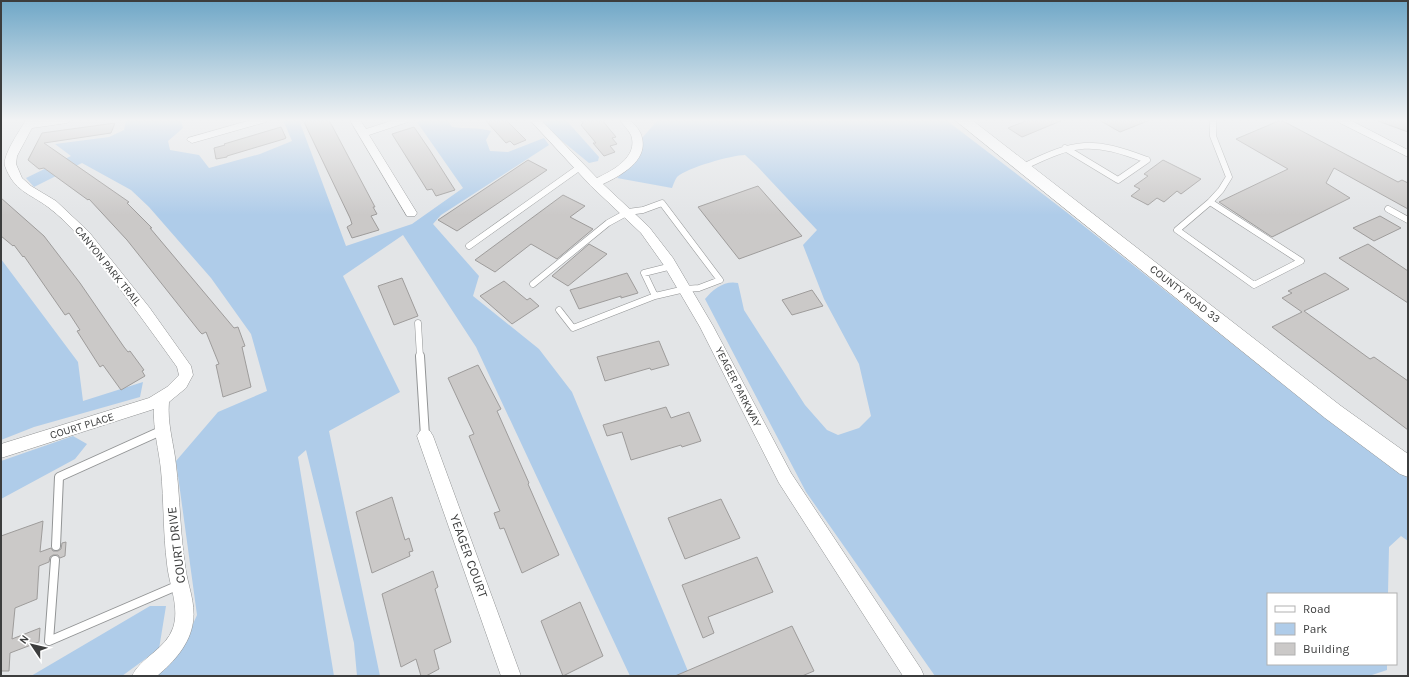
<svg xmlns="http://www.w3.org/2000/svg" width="1409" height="677" font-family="Karla,sans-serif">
<rect width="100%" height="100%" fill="#e3e5e7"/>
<path fill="#afcce9" d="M126 120H181L183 128 168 141 170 150 199 155 209 168 260 154 292 141 283 120H299L346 246 412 224 463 188 417 122 424 120H447L452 127C465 129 479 127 491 131L486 140 490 151 508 152 544 138 549 145 441 215 433 224 479 276 473 296 539 349 572 392 690 676H630L476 347 403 235 343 276 400 392 329 431 380 676H357L354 643 306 450 298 457 334 676H153L182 649 197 615 176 461 218 412 267 391 251 334 211 278 149 207 131 190 82 163 34 187 26 178 71 156 55 144 109 137 124 130Z
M539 120H566L599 157 598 161 589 163 550 131Z
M658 120H946L1065 211 1313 408 1408 476V541L1401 536 1389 547 1388 594H1268V664H1387V670L1369 676H935L806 492 705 299C713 289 725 280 738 283L744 310 805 405 827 430 838 435 859 428 871 416 859 364 824 299 803 245 817 230 756 165 745 155C732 155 686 168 677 177 675 180 673 185 672 188L617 178C631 165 643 158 642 138Z
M1 259 78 362 83 401 143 382 140 397 34 427 1 440Z
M73 436 87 444 75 459 1 499V461Z
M150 606H166L159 649 122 676H31Z"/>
<path fill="#cbc9c8" stroke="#9e9c9b" d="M303 120H329L375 207H373L377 214 371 216 379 230 352 238 347 227 352 224 350 218Z
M485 120H506L526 140 514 145 510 141 506 143Z
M581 120H602L616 137 612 138 617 144 610 146 615 152 604 156 593 143H596L581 125 583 123Z
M1028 120H1063L1022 137 1008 128Z
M1099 120H1150L1120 132Z
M1281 120 1398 182 1402 180 1408 183V209L1334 168 1326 183 1350 198 1272 237 1219 202 1288 169 1236 139Z
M1379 120H1408V132L1378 121Z
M115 123 111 133 44 143 129 202 127 203 152 228H150L234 328 238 327 245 346 242 347 251 387 223 397 216 365 219 364 206 332 202 334 200 332 127 240 89 199 88 200 44 168 39 169 28 160 42 133Z
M281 127 286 138 284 139 227 156V157L216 159 214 148 225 145 224 144Z
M414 127 429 149 455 190 436 196 432 189 427 190 424 185 392 134Z
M528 160 547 170 457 231 438 220Z
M1163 160 1201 179 1181 194 1177 191 1164 202 1157 198 1148 205 1131 196 1140 189 1134 186 1148 176 1144 174Z
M758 186 802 236 739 259 698 207Z
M563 195 585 206 570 217 593 229 557 259 531 244 495 272 475 260Z
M1 198 44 236 80 283 124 347 128 352 130 351 144 370 142 371 145 376 121 390 103 365 100 367 77 331 80 330 69 313 65 315 24 256 23 257 14 245 13 246 1 236Z
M1380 216 1401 228 1374 241 1353 228Z
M589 244 607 254 568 286 552 276Z
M1368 244 1408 271V303L1339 258Z
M627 273 638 293 621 298V296L579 309 570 290Z
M1325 273 1349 289 1304 311 1370 359 1374 357 1408 381V430L1272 327 1302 312 1282 298 1292 293 1288 291Z
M402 278 418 316 394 325 378 286Z
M504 281 527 300 530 298 539 306 512 324 480 296Z
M812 290 823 306 792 315 782 300Z
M659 341 669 365 651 370 650 368 605 381 597 357Z
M478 365 501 409 497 411 529 483 528 484 559 555 522 573 504 528 500 529 494 513 500 511 469 436 474 434 448 378Z
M666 407 671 418 689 412 701 441 682 447 681 445 631 460 622 432 607 436 603 425Z
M392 497 405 540 409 538 413 551 409 552 410 556 372 573 356 512Z
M721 499 740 538 685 559 668 518Z
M43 521 40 552 51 548 53 551H58L61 549 62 543 66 542 65 556 60 558 58 555H53L50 557 49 562 39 566 37 599 15 608 12 639 40 628 39 642 10 653 9 671H1V536Z
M757 557 773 592 708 617 714 633 703 638 682 585Z
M433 571 438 587 435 589 451 642 434 650 439 669 426 676H421L416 659 401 667 382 594Z
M580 602 603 656 563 676 541 621Z
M792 626 814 671 802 676H675Z"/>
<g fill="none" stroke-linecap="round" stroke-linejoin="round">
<g stroke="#929495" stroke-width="7">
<path id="lane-far1" d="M1065 148 1118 180 1147 160
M1023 167C1076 141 1092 139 1147 160
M1210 202 1301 261 1254 285 1177 230Z
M1210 202 1221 190 1229 177 1213 136V120
M1388 209 1408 220
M469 246 580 167
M533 284 608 223 628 212 643 210 662 203 720 280 699 288 685 289 655 296 644 273 672 266
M559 310 573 328 655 296
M418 323 420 357"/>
</g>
<g stroke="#929495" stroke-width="10">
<path id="lane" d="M420 356 425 436
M56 546 59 477 163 430
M55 560 49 641 179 585"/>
</g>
<g stroke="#929495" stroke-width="1">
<path id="street" d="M26 120H72L67 123 32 128 17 156 16 164 22 178 31 186 56 201 89 232 149 307 191 366 193 375 186 388 169 402C167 424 174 444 176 465 180 498 180 532 185 565 187 584 196 602 193 622 190 644 174 662 157 676H132C140 658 166 649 173 628 180 607 169 585 167 564 163 533 164 501 161 470 159 450 153 430 154 409L1 458V444L149 398 167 387 179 375 177 367C155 336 132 305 109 274 90 250 72 225 48 207 29 193 14 191 5 166 2 156 20 130 26 120Z
M251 120H267L266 122 192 143 187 140 188 138Z
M350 120H360L366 129 394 120H409L408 122 369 135 417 213 415 216H407Z
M530 120H541L597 178C612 171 639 157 631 135 628 129 623 125 620 120H630C635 125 641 131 642 138 648 161 620 176 603 184L649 227 673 258 713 326 791 473 921 669 924 676H903L779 483 700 327 663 264 641 233 591 186Z
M1337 120H1350L1408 150V157L1338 122Z
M425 429 430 431 433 436 521 676H501L417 436 420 431Z"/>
</g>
<g stroke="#929495" stroke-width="1">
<path id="secondary" d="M955 120H972L1341 406 1408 454V477L1400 474 1325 418Z"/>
</g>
<use href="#lane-far1" stroke="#fff" stroke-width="6"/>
<use href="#lane" stroke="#fff" stroke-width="8"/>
<use href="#street" fill="#fff" fill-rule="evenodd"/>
<use href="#secondary" fill="#fff" fill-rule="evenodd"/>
</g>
<linearGradient id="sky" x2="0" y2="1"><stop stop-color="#6fa7c7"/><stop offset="0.56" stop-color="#f2f3f4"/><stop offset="1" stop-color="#f2f3f4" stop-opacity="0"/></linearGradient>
<rect width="1409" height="215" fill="url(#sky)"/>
<g text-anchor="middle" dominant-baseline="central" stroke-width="4" stroke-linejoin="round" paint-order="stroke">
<g font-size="11" fill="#3c3d3d" stroke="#fff">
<text transform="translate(108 266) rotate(51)">CANYON PARK TRAIL</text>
<text transform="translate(1185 294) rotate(38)">COUNTY ROAD 33</text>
<text transform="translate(738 387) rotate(63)">YEAGER PARKWAY</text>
<text transform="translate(82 426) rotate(-17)">COURT PLACE</text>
</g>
<g font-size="13" fill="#3c3d3d" stroke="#fff">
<text transform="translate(176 545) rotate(-97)">COURT DRIVE</text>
<text transform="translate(469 556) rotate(70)">YEAGER COURT</text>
</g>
</g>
<rect width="1409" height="677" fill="none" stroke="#3c3d3d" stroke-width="4"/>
<rect x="1267" y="593" width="130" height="72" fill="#ffffff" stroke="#b1b1b1"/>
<rect x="1275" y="606" width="20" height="6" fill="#ffffff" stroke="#b1b1b1"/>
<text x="1303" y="613" font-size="12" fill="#3c3d3d">Road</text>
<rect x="1275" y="623" width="20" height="12" fill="#afcce9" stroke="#b1b1b1"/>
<text x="1303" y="633" font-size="12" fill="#3c3d3d">Park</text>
<rect x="1275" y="643" width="20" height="12" fill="#cbc9c8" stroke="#b1b1b1"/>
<text x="1303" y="653" font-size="12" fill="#3c3d3d">Building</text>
<g transform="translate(32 645) rotate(305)" stroke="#ffffff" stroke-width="3" paint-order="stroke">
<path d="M0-3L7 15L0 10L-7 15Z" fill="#3c3d3d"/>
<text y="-6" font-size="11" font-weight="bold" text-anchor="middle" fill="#3c3d3d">N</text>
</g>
</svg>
